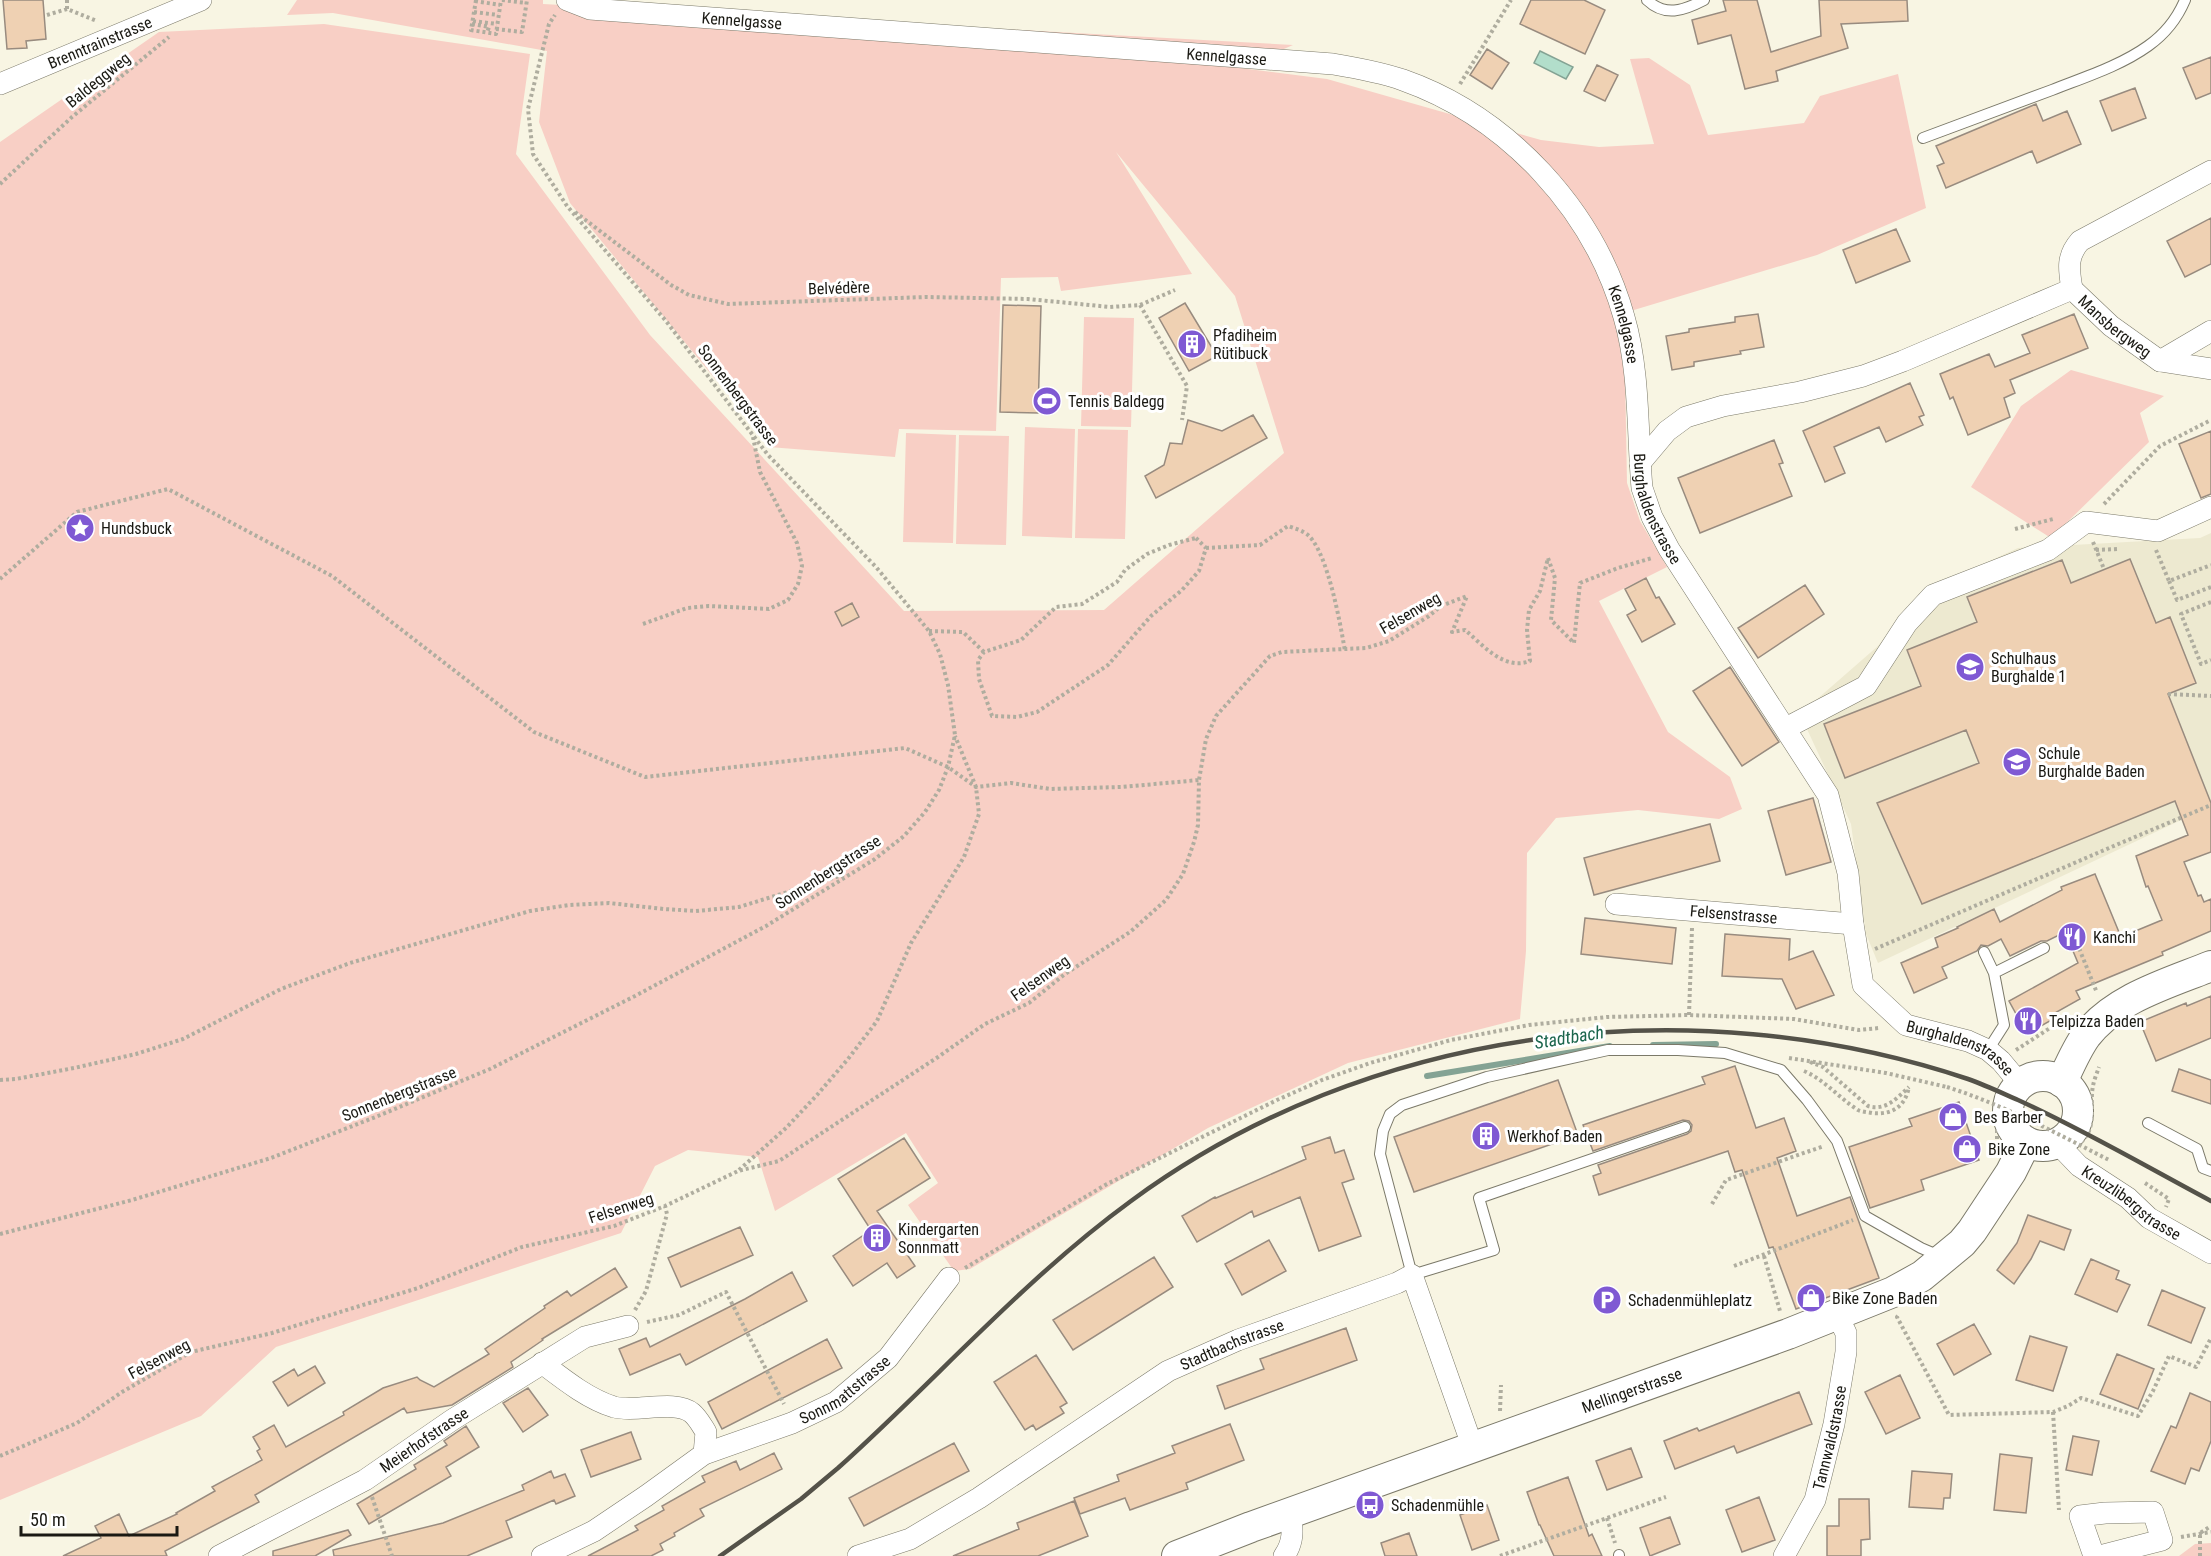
<svg xmlns="http://www.w3.org/2000/svg" width="2211" height="1556" font-family="'Roboto Condensed',sans-serif">
<rect width="100%" height="100%" fill="#f8f5e3"/>
<path fill="#ede9d0" d="M2211 533V810L2179 821 1878 963 1866 934 1851 824 1800 714 1878 646 1920 593 2018 548 2200 538Z"/>
<path fill="#f8cfc5" d="M297 0H543V4L1293 45 1240 68 1327 79 1541 140 1599 147 1654 144 1630 59 1649 58 1690 85 1708 135 1804 123 1820 96 1898 74 1926 208 1817 255 1614 316 1625 374 1627 483 1640 521 1667 567 1599 601 1668 732 1730 777 1742 809 1719 819 1638 810 1556 818 1527 853 1526 951 1520 1019 1348 1063 1208 1128 970 1269 954 1271 908 1205 938 1183 906 1133 775 1211 758 1157 688 1150 655 1166 621 1233 276 1347 201 1416 0 1500V142L159 32 324 24 530 54 516 154 650 335 904 611 1104 610 1284 453 1235 296 1116 152 1192 274 1061 291 1058 277 1001 278 996 431 899 429 895 457 769 447 753 425 570 203 539 122 547 51 333 13 287 15Z
M1084 317 1134 318 1131 427 1081 426Z
M2071 370 2164 396 2140 413 2149 442 2051 538 1971 487 2021 406Z
M1025 427 1075 429 1072 538 1022 536Z
M1078 429 1128 430 1125 539 1075 538Z
M906 433 956 435 953 543 903 542Z
M959 435 1009 436 1006 545 956 544Z
M2211 1543V1556H2179L2195 1544Z"/>
<path fill="#b2decb" stroke="#84a394" stroke-width="1.5" d="M1540 51 1573 67 1566 79 1534 63Z"/>
<g fill="none" stroke-linecap="round" stroke-linejoin="round">
<path stroke="#84a394" stroke-width="6" d="M1653 1045 1716 1044
M1427 1076 1610 1046"/>
</g>
<path fill="#efd1b3" stroke="#988b7f" stroke-width="1.5" d="M3 0H43L46 39 26 41 27 48 7 49Z
M1531 0H1584L1605 10 1585 54 1520 24Z
M1723 0H1757L1771 52 1821 36 1819 0H1907L1908 21 1841 24 1848 48 1776 71 1778 81 1745 89 1731 35 1698 44 1692 20 1726 11Z
M1487 49 1509 63 1492 89 1470 75Z
M2211 57V93L2196 99 2183 68Z
M1597 65 1618 75 1605 101 1584 91Z
M2135 88 2146 118 2112 131 2100 101Z
M2036 104 2043 121 2067 111 2081 144 2037 163 2032 151 1946 188 1937 166 1944 163 1936 146Z
M2211 218V264L2185 277 2167 241Z
M1896 229 1910 261 1856 283 1843 250Z
M1185 303 1217 356 1189 371 1159 318Z
M1003 305 1041 306 1038 413 1000 412Z
M1758 314 1764 347 1740 351 1741 354 1694 362V366L1672 370 1666 336 1689 332V329L1735 322V317Z
M2074 314 2088 348 2010 380 2015 393 2004 398 2010 417 1968 435 1953 397 1950 399 1940 374 1989 354 1995 367 2030 353 2022 335Z
M1910 383 1924 415 1919 417 1923 425 1886 442 1879 427 1834 447 1845 473 1825 482 1803 431Z
M1253 415 1267 438 1156 498 1145 476 1164 465 1170 443 1182 444 1188 420 1222 431Z
M2211 431V494L2201 498 2179 444Z
M1774 440 1783 463 1779 464 1792 496 1700 533 1678 478Z
M2130 559 2156 623 2170 617 2196 683 2168 694 2211 803V852L2184 862 2198 896 2201 895 2204 902 2211 899V931L2162 952 2163 955 2076 991 2080 999 2053 1014 2055 1018 2027 1034 2009 1001 2078 963 2065 932 2047 941H2041L2010 956 2001 939 1988 946 1981 945 1977 951 1942 967 1947 978 1914 993 1901 963 1938 947 1935 938 1958 928 1957 927 1994 909 2000 922 2062 890 2061 887 2095 874 2121 937 2162 920 2148 886 2146 887 2136 856 2188 835 2175 801 1922 904 1877 803 1979 763 1966 730 1845 778 1824 724 1921 686 1907 650 1977 622 1967 597 2062 560 2071 583Z
M1646 578 1656 598 1659 597 1675 624 1642 642 1627 615 1636 610 1625 589Z
M1805 585 1824 614 1758 658 1738 628Z
M852 603 859 617 842 626 835 612Z
M1730 667 1779 742 1742 766 1693 691Z
M1813 798 1831 862 1786 875 1768 811Z
M1710 824 1720 861 1594 895 1584 858Z
M1585 918 1676 928 1672 964 1581 954Z
M1725 934 1790 939 1789 960 1813 951 1834 995 1796 1009 1782 979 1722 976Z
M2211 996V1038L2156 1061 2140 1022 2186 1003 2187 1006Z
M1735 1066 1756 1128 1784 1118 1796 1151 1777 1158 1797 1216 1850 1197 1879 1278 1796 1309 1773 1247 1769 1248 1742 1170 1735 1172 1728 1151 1599 1195 1593 1176 1601 1173 1598 1165 1687 1134 1691 1131 1692 1125 1689 1121 1683 1120 1593 1151 1583 1125 1705 1084 1702 1077Z
M2179 1069 2211 1080V1104L2172 1091Z
M1558 1080 1578 1135 1414 1192 1394 1137Z
M1959 1102 1979 1160 1921 1180 1924 1190 1870 1208 1849 1147 1912 1126 1909 1119Z
M1330 1137 1335 1153 1344 1150 1354 1179 1342 1183 1361 1236 1319 1251 1300 1197 1254 1217 1252 1211 1197 1242 1182 1216 1215 1197 1216 1198 1306 1159 1302 1147Z
M904 1138 930 1178 877 1211 915 1266 897 1278 887 1263 853 1286 833 1256 871 1230 838 1179Z
M2028 1215 2071 1230 2064 1250 2040 1241 2031 1259 2014 1284 1997 1270 2017 1243Z
M740 1227 753 1255 681 1287 668 1258Z
M1269 1240 1286 1271 1242 1295 1225 1264Z
M1154 1257 1173 1287 1073 1350 1053 1320Z
M2091 1259 2119 1271 2116 1279 2130 1285 2117 1312 2075 1294Z
M615 1268 627 1287 542 1339 543 1340 511 1362 513 1367 452 1405 407 1413 404 1408 255 1495 259 1502 165 1551 167 1556H63L101 1538 95 1526 119 1514 129 1536 177 1514 176 1513 215 1491 212 1487 262 1460 257 1451 260 1449 253 1437 274 1425 286 1447 344 1415 343 1412 383 1388 417 1377 420 1380 434 1387 489 1354 485 1349 545 1308 544 1306 567 1291 571 1296Z
M792 1272 807 1301 686 1365 680 1354 630 1375 619 1349 646 1338 650 1347 745 1299Z
M2162 1290 2205 1308 2191 1343 2148 1325Z
M1974 1324 1991 1354 1954 1375 1937 1344Z
M1346 1328 1357 1360 1225 1409 1217 1386 1264 1369 1260 1359Z
M2030 1336 2067 1347 2053 1391 2016 1380Z
M827 1339 842 1368 722 1429 708 1402Z
M2117 1354 2154 1369 2138 1409 2100 1394Z
M1036 1355 1067 1403 1060 1407 1064 1413 1036 1430 1033 1425 1025 1430 994 1382Z
M315 1366 325 1383 288 1406 273 1382 294 1369 298 1376Z
M1900 1375 1920 1418 1886 1434 1865 1392Z
M528 1388 548 1415 523 1432 503 1403Z
M1799 1392 1812 1424 1737 1453 1734 1446 1675 1469 1664 1441 1697 1428 1699 1431Z
M2190 1393 2211 1402V1441L2199 1471 2191 1468 2185 1484 2151 1471 2171 1426 2176 1428Z
M1230 1424 1244 1460 1186 1483 1188 1489 1130 1510 1125 1498 1080 1514 1074 1498 1119 1481 1117 1475 1175 1453 1172 1446Z
M466 1426 479 1447 446 1467 451 1476 369 1524 357 1504 416 1469 414 1465 447 1445 444 1441Z
M631 1432 641 1459 591 1477 581 1450Z
M2073 1436 2099 1441 2092 1475 2066 1470Z
M954 1443 969 1471 864 1526 849 1498Z
M1631 1448 1642 1477 1607 1490 1596 1461Z
M774 1453 782 1469 700 1509 704 1516 674 1533 675 1536 660 1544 663 1550 651 1556H588L638 1530 635 1526 664 1510 662 1506 705 1482 702 1476 736 1461 740 1470Z
M2000 1454 2032 1458 2026 1513 1994 1510Z
M551 1471 554 1478 565 1474 575 1496 556 1504 554 1500 506 1521 512 1537 467 1556H334L333 1550 443 1523 524 1490 522 1485Z
M1912 1471 1952 1474 1950 1498H1944L1943 1509 1909 1507Z
M1568 1477 1589 1536 1592 1534 1602 1556H1554L1540 1525H1539L1527 1492Z
M1759 1497 1775 1540 1742 1552 1726 1510Z
M1839 1499H1869L1870 1539 1861 1540V1556H1827V1526H1839Z
M1074 1501 1088 1536 1038 1556H953L1019 1529 1017 1523Z
M1487 1505 1499 1540 1472 1550 1460 1515Z
M1670 1517 1680 1544 1650 1556 1640 1528Z
M348 1530 351 1535 315 1556H273V1551Z
M1409 1533 1417 1556H1385L1381 1543Z"/>
<g fill="none" stroke-linecap="round" stroke-linejoin="round">
<g stroke="#7b7969" stroke-width="12">
<path id="service" d="M1647 0C1665 17 1683 11 1704 0
M1923 138C1966 122 2009 106 2052 90 2085 77 2120 66 2148 46 2165 34 2177 19 2185 0
M1984 952 1994 973 2004 1025 1988 1050
M1994 973 2044 948
M2148 1123 2197 1149 2203 1168 2211 1171
M1685 1127 1479 1198 1494 1250 1412 1275 1380 1154 1383 1131 1390 1114 1402 1105 1487 1077 1608 1050H1678L1725 1053 1781 1070 1807 1100 1837 1141 1865 1216 1921 1248 1942 1257
M1619 1555V1556"/>
</g>
<g stroke="#7b7969" stroke-width="22">
<g id="minor">
<path id="s1" d="M567 0 590 9 1333 64C1357 68 1380 72 1403 80 1508 117 1594 210 1624 317 1640 372 1637 431 1642 488L1652 517 1669 549 1828 795 1848 873 1853 924 1863 985 1906 1025 1968 1041 1988 1050 2001 1061 2021 1085"/>
<path id="s2" d="M0 84 201 0"/>
<path id="s3" d="M2072 289 2111 326 2160 361 2211 369"/>
<path d="M2160 361 2211 331"/>
<path d="M1640 463 1667 431 1686 417 1723 406 1800 392 1863 376 1903 361 2072 289C2069 270 2066 257 2080 241L2211 171"/>
<path d="M1786 728 1866 686 1907 623 1933 595 2048 550 2086 522 2158 531 2211 507"/>
<path id="s4" d="M1616 904 1853 924"/>
<path id="s5" d="M2057 1143 2079 1166 2128 1198 2149 1218 2211 1253"/>
<path d="M542 1363C563 1379 588 1399 614 1407 636 1413 675 1399 692 1413 698 1418 702 1426 706 1432L704 1454"/>
<path id="s6" d="M219 1556 365 1480 452 1420 585 1337 628 1326"/>
<path id="s7" d="M542 1556 594 1531 646 1496 704 1454 792 1423 836 1402 888 1358 949 1278"/>
<path id="s8" d="M858 1556 910 1539 979 1498 1168 1371 1238 1340 1397 1283 1412 1275 1473 1448"/>
<path d="M1284 1556C1294 1542 1293 1529 1290 1513"/>
<path id="s9" d="M1784 1556 1815 1500 1834 1424 1846 1352V1333L1837 1315"/>
<path d="M2094 1556 2080 1516 2105 1513 2153 1512 2162 1540 2100 1556"/>
</g>
</g>
<g stroke="#7b7969" stroke-width="32">
<g id="secondary">
<circle cx="2043" cy="1111" r="35"/>
<path d="M2062 1082C2069 1067 2076 1050 2086 1036 2115 998 2169 983 2211 966"/>
<path id="s10" d="M1177 1556 1251 1527 1788 1334 1893 1292 1922 1276 1962 1243 1972 1231 2011 1172 2026 1142"/>
</g>
</g>
<path stroke="#afad9f" stroke-width="4" stroke-dasharray="3 3" stroke-linecap="butt" d="M67 0V9L97 21
M476 0 471 30 496 34 501 0
M502 0 526 3
M475 1 500 5
M474 12 498 15
M47 15 67 9
M473 21 497 24
M472 24 489 27 487 33
M496 29 522 32 527 0
M1460 84 1511 0
M0 184 72 117 169 37
M575 212 671 285 689 295 728 304 926 297 1028 299 1110 307 1140 305 1175 290
M1140 305 1187 386 1182 420
M2104 504 2160 446 2211 420
M2015 529 2053 519
M1196 538 1206 548 1199 571 1182 590 1151 616 1108 665 1037 712 1017 717 992 716 979 679 978 660 984 652 1021 640 1056 607 1082 604 1117 582 1125 570 1147 554 1169 545Z
M2093 542 2104 569
M1206 548 1260 545 1288 526C1294 528 1304 531 1309 536 1328 555 1340 622 1345 651
M2096 550 2119 549
M2156 550 2169 581 2211 565
M0 579 77 512 168 489 332 576 534 732 645 777 905 748 948 767 976 787 1011 783 1050 789 1122 787 1199 780
M2169 581 2177 600 2211 587
M2211 602 2181 614 2201 664 2211 660
M643 624 687 608 709 606 769 609 788 600 798 584 802 566 797 543 760 472 753 437
M929 631 963 632 984 652
M2168 694 2211 696
M2077 943 2097 993
M1875 949 2116 845 2211 805
M1689 1015 1692 928
M2016 1050 2067 1017
M1789 1058 1886 1073 1947 1087
M1810 1062 1823 1067 1868 1106C1886 1111 1896 1099 1909 1087
M1804 1071C1825 1080 1839 1098 1858 1110 1862 1112 1867 1112 1872 1113 1892 1115 1905 1107 1909 1087
M0 1080 16 1079 74 1068 136 1054 183 1039 281 989 350 963 530 911 569 905 609 903 664 909 696 911 739 907 846 874
M1997 1088V1141
M2078 1116 2091 1102
M2081 1142C2098 1127 2089 1105 2093 1086 2094 1080 2097 1073 2099 1067
M739 1170 786 1128 817 1095 848 1059 877 1021 911 943 964 857 979 814 976 787 955 736
M2145 1183 2169 1199 2166 1207
M1712 1204 1726 1180 1824 1146
M0 1234 132 1200 271 1158 378 1116 490 1069 635 996 766 926 875 859 904 836 925 812 939 790 948 767 955 735 948 685 940 654 929 631 876 567 768 455 666 321 567 206 533 154 528 109 549 24 555 15
M1764 1256 1780 1311
M1734 1266 1853 1220
M965 1268 1107 1184 1277 1100 1322 1080 1370 1063 1451 1040 1529 1025 1607 1017 1689 1015 1794 1019 1859 1030 1879 1028
M635 1310 646 1291 667 1214 665 1206
M1898 1316 1897 1317 1949 1415 2053 1412 2068 1406 2081 1398 2138 1416 2153 1391 2169 1356 2196 1367 2211 1338
M647 1322 679 1315 726 1292 784 1404
M1500 1411 1501 1385
M2053 1412 2059 1510
M0 1456 77 1423 122 1392 191 1352 272 1333 418 1288 522 1247 614 1226 665 1206 738 1171 779 1161 938 1057 985 1024 1029 1003 1065 974 1130 932 1166 900 1183 874 1194 842 1198 825 1199 780 1206 739 1216 716 1270 656 1282 652 1366 648 1389 641 1429 616 1441 606 1467 596 1452 632 1465 630C1483 645 1504 671 1530 661L1527 630 1529 610 1540 591 1548 558 1555 578 1551 620 1574 643 1580 583 1618 568 1652 558
M372 1497 392 1556
M1607 1518 1615 1543
M2181 1537 2211 1532
M1500 1556 1666 1497
M2200 1556V1533L2211 1526"/>
<use href="#service" stroke="#fff" stroke-width="10"/>
<use href="#minor" stroke="#fff" stroke-width="21"/>
<use href="#secondary" stroke="#fff" stroke-width="30"/>
<path stroke="#545249" stroke-width="4.5" d="M720 1556 801 1499 838 1468C936 1380 1024 1279 1131 1201 1369 1026 1689 986 1968 1079 1985 1085 2002 1093 2018 1100 2084 1130 2147 1167 2211 1201"/>
<path stroke="#afad9f" stroke-width="4" stroke-dasharray="3 3" stroke-linecap="butt" d="M1947 1087C2004 1105 2056 1133 2109 1160"/>
</g>
<defs>
<g id="building-disc" transform="scale(1.5)"><circle r="9.5" fill="#7f59d3" stroke="#fff"/><path d="M-4-6H4V6H1V3H-1V6H-4ZM-2.5-4.3h1.7v1.8h-1.7ZM.8-4.3h1.7v1.8H.8ZM-2.5-1h1.7V.8h-1.7ZM.8-1h1.7V.8H.8Z" fill="#fff"/></g>
<g id="stadium-disc" transform="scale(1.5)"><circle r="9.5" fill="#7f59d3" stroke="#fff"/><path d="M0-5a6.5 5 0 1 0 0 10a6.5 5 0 1 0 0-10ZM-3.5-1.8h7v3.6h-7Z" fill="#fff"/></g>
<g id="sight-disc" transform="scale(1.5)"><circle r="9.5" fill="#7f59d3" stroke="#fff"/><path d="M0-6L1.8-2.2L6-1.7L2.9 1.2L3.7 5.4L0 3.3L-3.7 5.4L-2.9 1.2L-6-1.7L-1.8-2.2Z" fill="#fff"/></g>
<g id="school-disc" transform="scale(1.5)"><circle r="9.5" fill="#7f59d3" stroke="#fff"/><path d="M0-5L7-2L0 1L-7-2ZM-4 1L0 2.5L4 1V4Q0 6-4 4Z" fill="#fff"/></g>
<g id="restaurant-disc" transform="scale(1.5)"><circle r="9.5" fill="#7f59d3" stroke="#fff"/><path d="M-5-6h1v4h1v-4h1v4h1v-4h1v5L-1.5 .5V6h-2V.5L-5-1ZM5-6V6H3V1.5H1.5Q1.5-4 5-6Z" fill="#fff"/></g>
<g id="shop-disc" transform="scale(1.5)"><circle r="9.5" fill="#7f59d3" stroke="#fff"/><path d="M-5-2.5h2.3a2.7 3.5 0 0 1 5.4 0H5L5.5 6h-11ZM-1.5-2.5h3a1.5 2.3 0 0 0-3 0Z" fill="#fff"/></g>
<g id="parking-disc" transform="scale(1.5)"><circle r="9.5" fill="#7f59d3" stroke="#fff"/><path d="M-3.5-5.5H1a3.5 3.5 0 0 1 0 7H-1V5.5H-3.5ZM-1-3.4V-.6H.8a1.4 1.4 0 0 0 0-2.8Z" fill="#fff"/></g>
<g id="bus-disc" transform="scale(1.5)"><circle r="9.5" fill="#7f59d3" stroke="#fff"/><path d="M-5-6H5V4H4V6H2V4H-2V6H-4V4H-5ZM-3.5-4V0h7V-4ZM-3.5 1.2v1.5H-2V1.2ZM2 1.2v1.5H3.5V1.2Z" fill="#fff"/></g>
</defs>
<g fill-rule="evenodd">
<use href="#building-disc" x="1192" y="344"/>
<use href="#stadium-disc" x="1047" y="401"/>
<use href="#sight-disc" x="80" y="528"/>
<use href="#school-disc" x="1970" y="667"/>
<use href="#school-disc" x="2017" y="762"/>
<use href="#restaurant-disc" x="2072" y="937"/>
<use href="#restaurant-disc" x="2028" y="1021"/>
<use href="#shop-disc" x="1953" y="1117"/>
<use href="#building-disc" x="1486" y="1136"/>
<use href="#shop-disc" x="1967" y="1149"/>
<use href="#building-disc" x="877" y="1238"/>
<use href="#shop-disc" x="1811" y="1298"/>
<use href="#parking-disc" x="1607" y="1300"/>
<use href="#bus-disc" x="1370" y="1505"/>
</g>
<g text-anchor="middle" dominant-baseline="central" stroke-width="6" stroke-linejoin="round" paint-order="stroke">
<g font-size="16" fill="#1a1913" stroke="#fff">
<text stroke="none"><textPath href="#s1" startOffset="177">Kennelgasse</textPath></text>
<text stroke="none"><textPath href="#s2" startOffset="108">Brenntrainstrasse</textPath></text>
<text stroke="none"><textPath href="#s1" startOffset="663">Kennelgasse</textPath></text>
<text transform="translate(98 80) rotate(-39)">Baldeggweg</text>
<text transform="translate(839 288) rotate(-2)">Belvédère</text>
<text stroke="none"><textPath href="#s1" startOffset="1185">Kennelgasse</textPath></text>
<text stroke="none"><textPath href="#s3" startOffset="57">Mansbergweg</textPath></text>
<text transform="translate(738 395) rotate(53)">Sonnenbergstrasse</text>
<text stroke="none"><textPath href="#s1" startOffset="1374">Burghaldenstrasse</textPath></text>
<text transform="translate(1410 613) rotate(-30)">Felsenweg</text>
<text transform="translate(828 872) rotate(-33)">Sonnenbergstrasse</text>
<text stroke="none"><textPath href="#s4" startOffset="118">Felsenstrasse</textPath></text>
<text transform="translate(1040 978) rotate(-35)">Felsenweg</text>
<text stroke="none"><textPath href="#s1" startOffset="2022">Burghaldenstrasse</textPath></text>
<text transform="translate(399 1094) rotate(-22)">Sonnenbergstrasse</text>
<text stroke="none"><textPath href="#s5" startOffset="96">Kreuzlibergstrasse</textPath></text>
<text transform="translate(621 1208) rotate(-18)">Felsenweg</text>
<text stroke="none"><textPath href="#s8" startOffset="432">Stadtbachstrasse</textPath></text>
<text transform="translate(159 1359) rotate(-28)">Felsenweg</text>
<text stroke="none"><textPath href="#s7" startOffset="348">Sonnmattstrasse</textPath></text>
<text stroke="none"><textPath href="#s10" startOffset="484">Mellingerstrasse</textPath></text>
<text stroke="none"><textPath href="#s9" startOffset="128">Tannwaldstrasse</textPath></text>
<text stroke="none"><textPath href="#s6" startOffset="236">Meierhofstrasse</textPath></text>
</g>
<g font-size="16" fill="#1a1913" stroke="#fff" text-anchor="start">
<text x="1213" y="335">Pfadiheim<tspan x="1213" dy="18">Rütibuck</tspan></text>
<text x="1068" y="401">Tennis Baldegg</text>
<text x="101" y="528">Hundsbuck</text>
<text x="1991" y="658">Schulhaus<tspan x="1991" dy="18">Burghalde 1</tspan></text>
<text x="2038" y="753">Schule<tspan x="2038" dy="18">Burghalde Baden</tspan></text>
<text x="2093" y="937">Kanchi</text>
<text x="2049" y="1021">Telpizza Baden</text>
<text x="1974" y="1117">Bes Barber</text>
<text x="1507" y="1136">Werkhof Baden</text>
<text x="1988" y="1149">Bike Zone</text>
<text x="898" y="1229">Kindergarten<tspan x="898" dy="18">Sonnmatt</tspan></text>
<text x="1832" y="1298">Bike Zone Baden</text>
<text x="1628" y="1300">Schadenmühleplatz</text>
<text x="1391" y="1505">Schadenmühle</text>
</g>
<g font-size="18" font-style="italic" fill="#1a654c" stroke="#fff">
<text transform="translate(1569 1037) rotate(-9)">Stadtbach</text>
</g>
</g>
<path d="M21 1526v9h156v-9" fill="none" stroke="#1a1913" stroke-width="3"/>
<text x="30" y="1526" font-size="18" fill="#1a1913" stroke="#ffffff" stroke-width="4.5" paint-order="stroke">50 m</text>
</svg>
